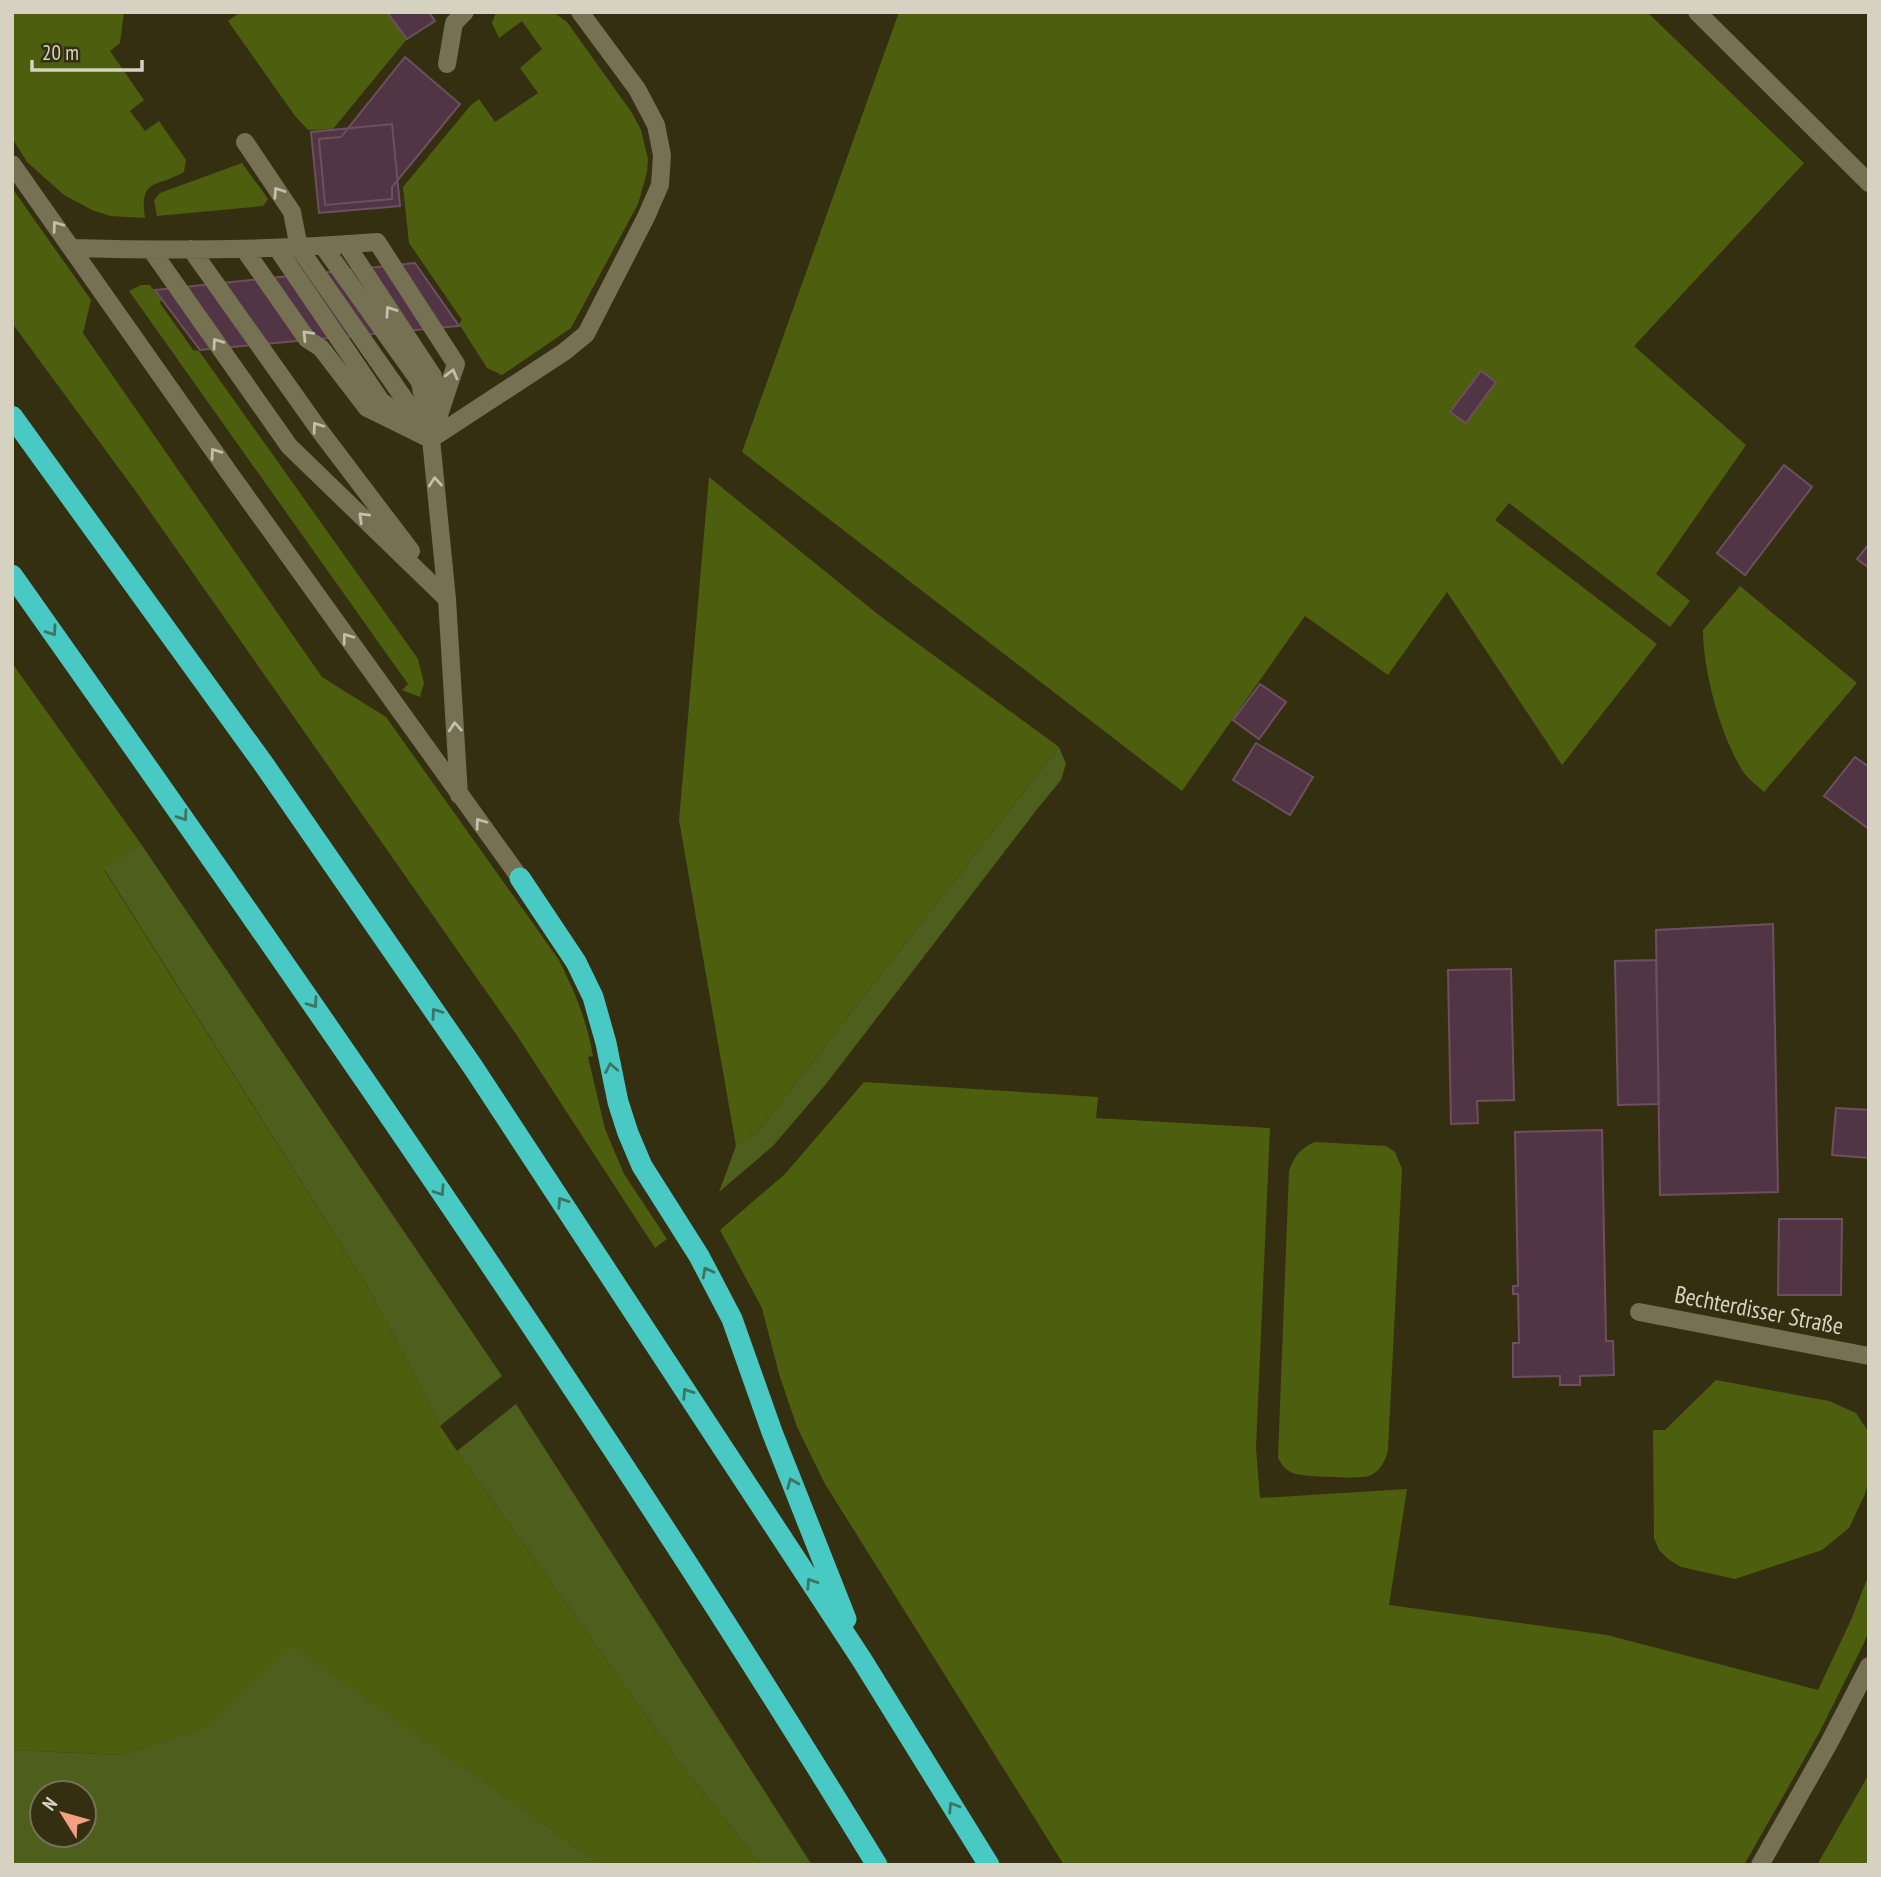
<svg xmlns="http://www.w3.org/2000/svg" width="1881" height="1877" font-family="'PT Sans Narrow',sans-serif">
<rect width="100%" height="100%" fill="#352f12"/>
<path fill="#4d5e0f" d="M12 12H124L120 43 110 51 144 100 130 111 145 131 159 121 186 160 184 172C157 188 139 177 145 218L110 216 92 210 64 195 27 162 12 138Z
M240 12H388L407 39 333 129 308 130 295 116 228 21Z
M496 12H553L567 22 632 113 641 130 648 159 647 172 638 204 571 328 502 375 487 368 459 324 462 320 409 243 403 187 471 105 479 99 495 122 538 93 520 68 542 49 522 21 499 38 492 23Z
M899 12H1647L1804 163 1634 346 1746 445 1656 574 1690 601 1670 627 1509 503 1495 520 1657 644 1562 765 1447 592 1388 675 1305 616 1182 791 742 452Z
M242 163 268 199 263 206 157 216 154 200 160 193Z
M12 188 91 300 83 333 322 677 386 717 559 960C576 995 586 1018 593 1056L588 1057 605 1129 624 1174 667 1239 655 1248 516 1034 137 493 12 323Z
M141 285H150L161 299 160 303 193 350 199 351 418 659 424 683 420 697 402 690 408 684 129 291Z
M709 477 880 616 1059 747 759 1130 736 1146 679 820Z
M1740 586 1857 683 1764 792C1758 786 1749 780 1744 773 1721 738 1703 672 1703 630Z
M12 663 141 844 104 870 372 1294 440 1426 457 1451 679 1762 761 1865H602L292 1648 208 1727 122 1755 12 1750Z
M864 1082 1098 1097 1096 1118 1270 1128 1256 1448 1260 1498 1407 1489 1389 1605 1607 1635 1818 1690 1851 1620 1869 1574V1631L1863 1645 1819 1733 1744 1865H1064L825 1484 797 1427 779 1374 762 1308 720 1230 785 1174Z
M1315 1142 1386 1146 1395 1152 1402 1169 1388 1450C1386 1460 1380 1472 1369 1476 1360 1479 1302 1477 1293 1473 1285 1470 1282 1465 1278 1458L1289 1171C1294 1156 1301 1148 1315 1142Z
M1716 1380 1829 1401 1856 1413 1869 1433V1479L1865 1494 1849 1528 1822 1550 1735 1579 1681 1567 1668 1559 1659 1550 1654 1538 1653 1430H1665Z
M1869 1774V1865H1817Z"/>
<path fill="#4e5e1c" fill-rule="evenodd" d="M1059 747 1066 764 1061 780 1038 808 826 1084 773 1146 719 1192 736 1146 759 1130Z
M141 844 502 1376 440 1426 372 1294 104 869Z
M516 1404 812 1865H761L679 1762 457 1451Z
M292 1647 602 1865H12V1750L122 1755 207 1727ZM42 1793H84V1835H42Z"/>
<path fill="#513545" stroke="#6d5060" stroke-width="2" d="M387 12H429L435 21 407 39Z
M405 57 460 104 392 187V199L325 205 319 139 341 137Z
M392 124 400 206 319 213 311 132Z
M415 263 459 326 200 350 155 290Z
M1481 371 1496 382 1466 423 1450 412Z
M1784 465 1812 487 1745 575 1717 553Z
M1869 544V568L1857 559Z
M1260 684 1286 702 1259 739 1233 720Z
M1256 743 1313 777 1290 815 1233 780Z
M1855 757 1869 767V829L1824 796Z
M1773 924 1778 1192 1660 1195 1656 930Z
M1656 960 1659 1104 1618 1105 1615 961Z
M1511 969 1514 1100 1477 1101 1478 1123 1451 1124 1448 970Z
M1836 1108 1869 1110V1158L1832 1155Z
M1602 1130 1606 1341H1613L1614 1375 1580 1376V1385H1560V1376L1513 1377V1343H1519L1518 1294H1513V1286H1518L1515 1132Z
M1779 1219H1842L1841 1295H1778Z"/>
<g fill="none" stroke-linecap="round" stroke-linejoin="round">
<path stroke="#767152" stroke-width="18" d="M447 64 454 23 465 12
M245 142 292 212 299 248 426 430
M12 164 230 474 520 878
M346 244 433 376 432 408
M323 246 420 382 431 439 447 599 459 795
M74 248C175 251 276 250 377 242L456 364 431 439
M277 248 381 401 398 414
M191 249 320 431 411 551
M244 249 307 339 321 348 367 408 428 438
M152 251 289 446 447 599
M431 439 564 352 586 334 646 217 660 185 662 155 656 125 637 89 580 12
M1639 1312 1869 1356"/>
<path stroke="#767152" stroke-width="18" d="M1697 12 1869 183
M1760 1865 1829 1743 1869 1666"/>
<path stroke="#49c9c4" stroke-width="21" d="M12 416 265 766 473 1067 862 1660 989 1865
M12 575C311 998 607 1423 877 1865
M520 878 576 962 593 997 606 1043 618 1102 628 1133 642 1166 699 1256 732 1319 772 1432 846 1619"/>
</g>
<defs><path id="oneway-chevron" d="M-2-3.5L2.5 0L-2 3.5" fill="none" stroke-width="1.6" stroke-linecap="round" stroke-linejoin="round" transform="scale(1.75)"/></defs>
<g stroke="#c2bfab">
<use href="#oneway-chevron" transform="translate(278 192) rotate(-124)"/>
<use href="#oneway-chevron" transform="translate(57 226) rotate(-126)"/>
<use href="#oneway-chevron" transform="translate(390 311) rotate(-124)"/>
<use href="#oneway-chevron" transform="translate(307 335) rotate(-134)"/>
<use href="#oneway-chevron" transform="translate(217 343) rotate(-125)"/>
<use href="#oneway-chevron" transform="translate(452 374) rotate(-75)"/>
<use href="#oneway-chevron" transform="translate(317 427) rotate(-126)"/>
<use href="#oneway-chevron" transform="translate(215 453) rotate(-125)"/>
<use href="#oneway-chevron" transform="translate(435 482) rotate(-95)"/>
<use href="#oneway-chevron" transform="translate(363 517) rotate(-136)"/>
<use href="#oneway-chevron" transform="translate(347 638) rotate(-126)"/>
<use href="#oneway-chevron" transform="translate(455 727) rotate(-94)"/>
<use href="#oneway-chevron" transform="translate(480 823) rotate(-126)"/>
</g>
<g stroke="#3e7462">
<use href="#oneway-chevron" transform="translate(52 631) rotate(55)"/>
<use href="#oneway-chevron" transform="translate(183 816) rotate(55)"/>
<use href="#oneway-chevron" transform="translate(313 1003) rotate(55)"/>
<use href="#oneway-chevron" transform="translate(436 1013) rotate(-125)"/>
<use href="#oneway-chevron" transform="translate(611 1068) rotate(-101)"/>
<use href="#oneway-chevron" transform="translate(440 1191) rotate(56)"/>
<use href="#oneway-chevron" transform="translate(562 1202) rotate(-123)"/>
<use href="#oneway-chevron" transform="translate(707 1272) rotate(-118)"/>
<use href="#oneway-chevron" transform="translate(687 1393) rotate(-123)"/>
<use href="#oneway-chevron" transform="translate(792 1483) rotate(-112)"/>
<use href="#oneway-chevron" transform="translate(811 1583) rotate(-123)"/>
<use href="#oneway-chevron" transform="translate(953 1807) rotate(-122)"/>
</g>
<g text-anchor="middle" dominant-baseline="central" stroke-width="7" stroke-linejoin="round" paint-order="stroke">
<g font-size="24" fill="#d5d2c1" stroke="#352f12">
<text transform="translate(1759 1310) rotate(11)">Bechterdisser Straße</text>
</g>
</g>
<rect width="1881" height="1877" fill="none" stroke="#d5d2c1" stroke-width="28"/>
<g transform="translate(63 1814) rotate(307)"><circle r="33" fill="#352f12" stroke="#757058" stroke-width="2"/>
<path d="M0-5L12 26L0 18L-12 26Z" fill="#f39f84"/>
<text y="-10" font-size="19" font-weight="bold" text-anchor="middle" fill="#d5d2c1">N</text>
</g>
<path d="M32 60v10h110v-10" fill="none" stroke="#d5d2c1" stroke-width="3.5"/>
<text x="42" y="60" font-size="21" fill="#d5d2c1" stroke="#352f12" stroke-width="5" paint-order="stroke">20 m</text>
</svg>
